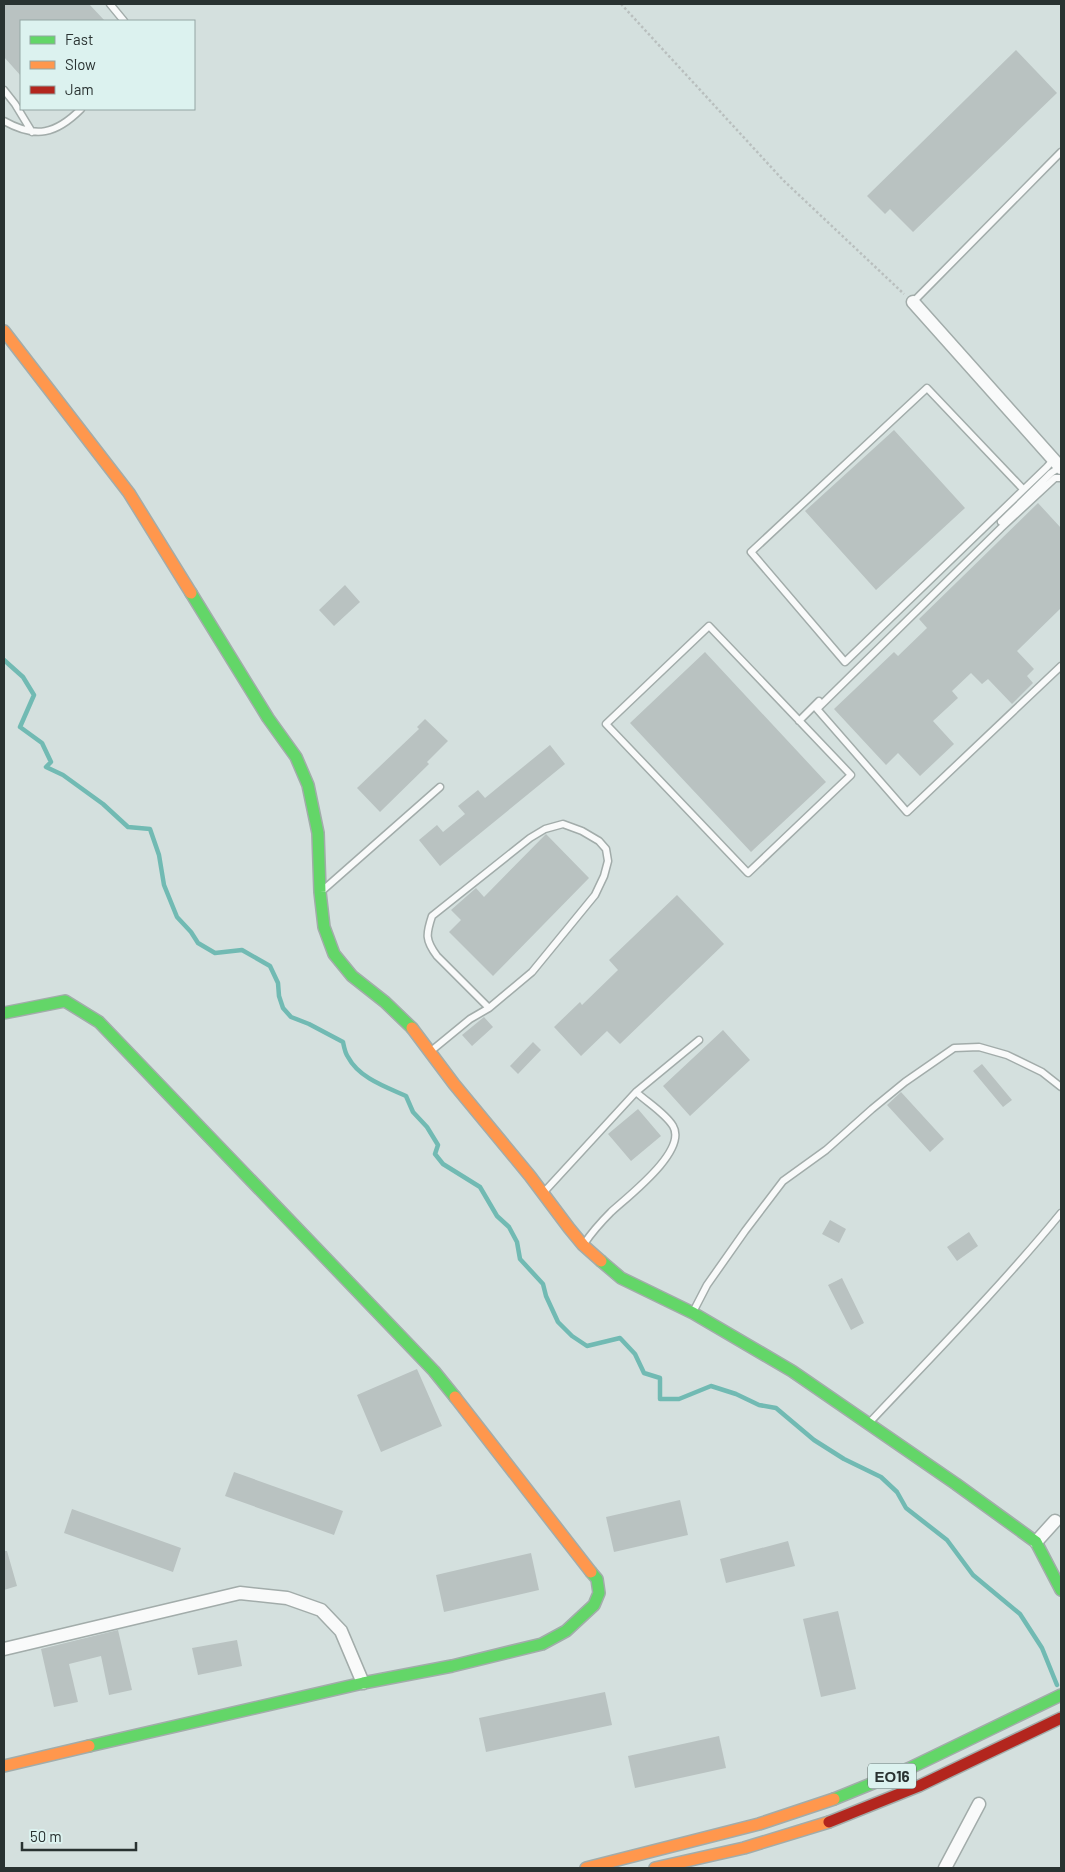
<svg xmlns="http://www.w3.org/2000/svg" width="1065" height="1872" font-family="Barlow,sans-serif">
<rect width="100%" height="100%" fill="#d4e0de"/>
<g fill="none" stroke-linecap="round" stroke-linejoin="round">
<path stroke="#71bab3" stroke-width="4.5" d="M4 660 23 677 34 695 20 727 42 743 51 762 46 767 63 775 103 804 128 827 150 829 159 855 164 885 177 917 191 932 198 943 215 953 242 950 270 966 278 983 279 996 283 1008 291 1017 309 1024 343 1042C344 1047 345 1053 348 1057 359 1078 386 1087 406 1096L413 1112 427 1127 438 1145 435 1154 443 1164 480 1187 497 1216 509 1227 517 1242 520 1259 543 1284 546 1296 558 1322 572 1336 587 1346 620 1338 635 1354 644 1373 660 1378V1399H679L711 1386 736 1394 759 1405 776 1408 814 1440 844 1459 881 1477 897 1492 906 1508 947 1540 973 1575 1020 1614 1042 1648 1057 1685"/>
</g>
<path fill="#b9c2c1" d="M4 4H89L105 21H21V76L4 57Z
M1016 50 1057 93 913 232 890 209 885 214 867 196Z
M894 430 965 508 876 590 805 511Z
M1038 503 1061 528V608L1017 651 1034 669 1027 676 1033 683 1012 704 988 679 982 684 971 673 952 691 958 698 933 721 954 744 920 776 898 753 886 765 834 709 894 652 898 656 927 628 919 619Z
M345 585 360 602 334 626 319 610Z
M705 652 826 782 751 852 630 723Z
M425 719 448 741 427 762 429 764 380 812 357 788 419 729 417 727Z
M550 745 565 764 440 866 419 840 437 825 443 832 465 814 458 806 478 790 485 798Z
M546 834 589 878 493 976 449 932 461 920 451 910 476 888 484 897Z
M677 895 724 944 620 1044 607 1031 581 1056 554 1027 580 1002 582 1005 618 970 609 960Z
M484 1017 493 1027 472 1046 462 1035Z
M723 1030 750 1060 690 1116 663 1086Z
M533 1042 541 1050 518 1074 510 1066Z
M982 1064 1012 1100 1003 1107 973 1071Z
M901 1092 944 1139 930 1152 887 1105Z
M638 1109 661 1136 631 1161 608 1134Z
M830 1220 846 1229 839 1243 822 1234Z
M969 1232 978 1246 957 1261 947 1247Z
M842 1278 864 1323 851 1330 828 1285Z
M417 1369 442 1426 381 1452 357 1395Z
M234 1472 343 1511 334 1535 225 1496Z
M680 1500 688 1535 614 1552 606 1517Z
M72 1509 181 1548 173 1572 64 1533Z
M788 1541 795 1566 726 1583 720 1559Z
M4 1551H7L17 1586 4 1590Z
M531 1553 539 1590 444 1612 436 1575Z
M838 1611 856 1689 821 1697 803 1619Z
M118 1630 132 1690 109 1695 101 1656 69 1664 78 1702 54 1707 41 1649Z
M237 1640 242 1666 198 1675 192 1648Z
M605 1692 612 1725 486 1752 479 1718Z
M719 1736 726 1768 635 1788 628 1756Z"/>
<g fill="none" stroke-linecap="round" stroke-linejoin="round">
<g stroke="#a2acaa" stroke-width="9">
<path id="lane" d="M110 4 124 21
M4 90 15 104 32 132
M4 121C36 139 56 134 81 109
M913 302 1061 152
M1061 478H1055L1001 528 817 709 907 812 1061 666
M1023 489 927 388 751 552 845 662 1047 467 1053 460
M1001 522 1051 473 1060 467
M709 626 851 775 748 873 606 724Z
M799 721 819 701
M323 890 440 787
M431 1051 470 1019 489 1008 532 972 595 895 604 876 608 861 606 849 599 841 582 831 563 824 545 829 530 838 432 916C426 934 425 940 437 956L489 1008
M544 1192 636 1092 699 1040
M584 1244C592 1232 601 1222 611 1212 627 1197 688 1151 673 1126 665 1113 648 1103 636 1092
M693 1312 707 1285 745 1231 783 1181 826 1150 872 1109 905 1082 954 1048 979 1047 1007 1055 1042 1072 1061 1087
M870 1422C935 1353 1001 1286 1061 1213"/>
</g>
<g stroke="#a2acaa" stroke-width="15">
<path id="street" d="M913 302 1061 468
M1036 1542 1055 1521
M4 1649 240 1593 287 1598 321 1610 341 1631 363 1683
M945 1868 979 1804"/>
</g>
<g stroke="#a2acaa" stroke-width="14">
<path id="fast" d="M191 593 268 718 296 757 308 785 318 833 320 892 324 927 334 954 352 976 385 1002 412 1028
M4 1013 65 1001 99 1022 434 1371 455 1397
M601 1261 621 1278 693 1313 792 1371 956 1484 1036 1542 1061 1590
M89 1746 363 1683 452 1666 542 1644 566 1631 594 1605 599 1593 597 1579 591 1572
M834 1799 910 1768 1061 1695"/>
</g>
<g stroke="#a2acaa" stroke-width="14">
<path id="slow" d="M4 331 129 493 191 593
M412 1028 454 1084 530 1176 569 1228 583 1245 601 1261
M455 1397 591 1572
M4 1766 89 1746
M586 1868 759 1824 834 1799
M655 1868 744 1848 829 1822"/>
</g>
<g stroke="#a2acaa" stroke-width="14">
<path id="jam" d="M829 1822 919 1786 1061 1718"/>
</g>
<path stroke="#b9bfbe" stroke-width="2.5" stroke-dasharray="2.5 2.5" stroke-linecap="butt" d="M621 4 783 180 904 294"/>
<use href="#lane" stroke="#f9fafa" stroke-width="6"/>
<use href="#street" stroke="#f9fafa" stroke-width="12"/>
<use href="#fast" stroke="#63d668" stroke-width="11"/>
<use href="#slow" stroke="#ff974d" stroke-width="11"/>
<use href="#jam" stroke="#b3261e" stroke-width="11"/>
</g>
<g text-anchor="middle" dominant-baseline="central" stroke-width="4" stroke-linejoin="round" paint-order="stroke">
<rect fill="#dcf2ef" stroke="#5f6c6a" stroke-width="1" x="868" y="1763.5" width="48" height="25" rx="4"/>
<g font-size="15" font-weight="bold" fill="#293231">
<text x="892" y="1776">ΕΟ16</text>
</g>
</g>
<rect width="1065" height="1872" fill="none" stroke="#293231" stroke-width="10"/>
<rect x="20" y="20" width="175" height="90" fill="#dcf2ef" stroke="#94a5a3"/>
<rect x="30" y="36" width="25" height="8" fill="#63d668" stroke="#94a5a3"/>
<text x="65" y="45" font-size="15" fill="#293231">Fast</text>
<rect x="30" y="61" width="25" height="8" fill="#ff974d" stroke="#94a5a3"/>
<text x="65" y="70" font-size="15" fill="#293231">Slow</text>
<rect x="30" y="86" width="25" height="8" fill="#b3261e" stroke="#94a5a3"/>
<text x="65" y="95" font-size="15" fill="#293231">Jam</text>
<path d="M22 1842v8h114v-8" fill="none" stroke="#293231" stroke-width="2.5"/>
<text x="30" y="1842" font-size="15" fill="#293231" stroke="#dcf2ef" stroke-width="4" paint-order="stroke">50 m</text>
</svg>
